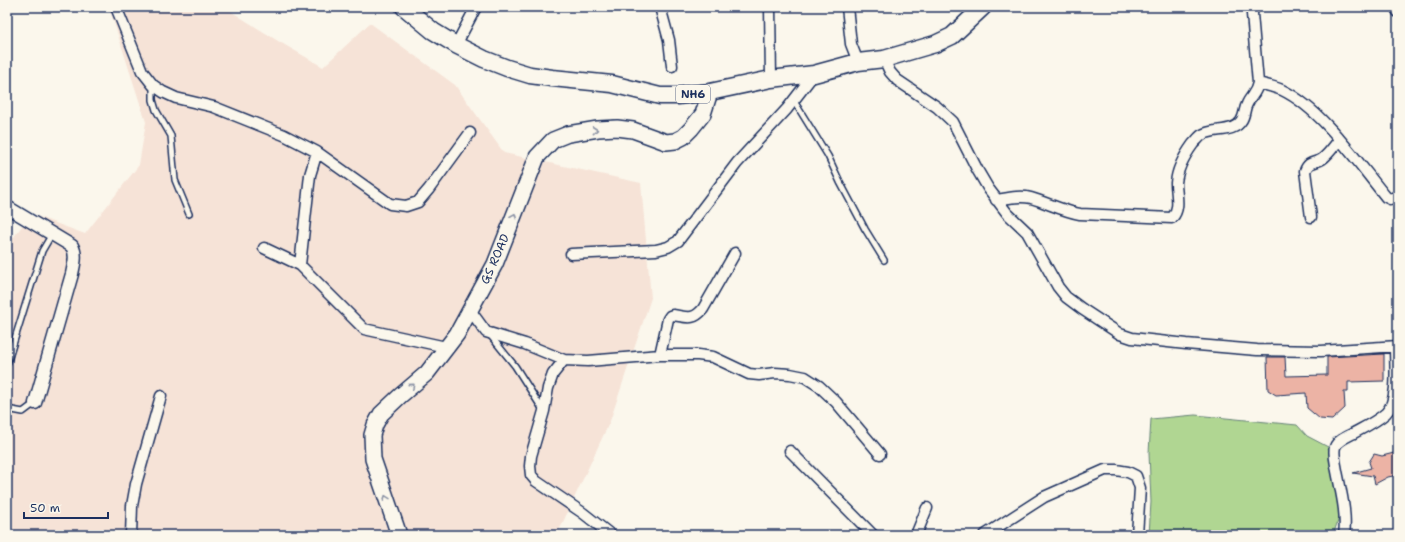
<svg xmlns="http://www.w3.org/2000/svg" width="1405" height="542" font-family="'Shantell Sans',sans-serif">
<rect width="100%" height="100%" fill="#fbf7ec"/>
<filter id="ink" filterUnits="userSpaceOnUse"><feTurbulence type="fractalNoise" baseFrequency=".025" numOctaves="2"/><feDisplacementMap in="SourceGraphic" scale="8" xChannelSelector="R" yChannelSelector="G"/><feConvolveMatrix kernelMatrix="1 2 1 2 8 2 1 2 1" color-interpolation-filters="sRGB"/></filter>
<g filter="url(#ink)">
<path fill="#f6e3d7" d="M109 7H224L278 41 323 67 370 23 455 85 504 153 641 183 651 298 610 421 557 535H7V246L31 214 85 234 139 165 146 122Z"/>
<path fill="#b0d692" stroke="#668278" d="M1195 415 1297 425 1307 436 1328 447 1340 515 1333 535H1149L1151 502 1149 453 1151 419Z"/>
<path fill="#ecb3a5" stroke="#1b2f5e" d="M1384 354V381L1348 382V392H1344L1345 408 1332 420 1320 419 1307 408 1306 393 1276 395 1268 390 1267 357H1285L1286 376 1327 375V357Z
M1398 452V475L1388 477 1375 484 1373 476 1353 473 1371 468 1369 462 1374 454 1382 456Z"/>
<g fill="none" stroke-linecap="round" stroke-linejoin="round">
<g stroke="#1b2f5e" stroke-width="8">
<path id="service" d="M153 85V100L156 110 171 136 175 180 189 214
M794 101 828 156 840 182 865 229 884 260
M490 335 515 366 543 410
M7 364 42 251 52 234
M7 409 23 412 35 403"/>
</g>
<g stroke="#1b2f5e" stroke-width="13">
<path id="minor" d="M116 7 142 71 153 85 163 92 176 98 214 107 284 135 317 152 390 204 406 206 418 202 429 189 470 133
M660 7 669 40 672 66
M770 7 771 79
M847 7 851 44 858 62
M1395 7 1398 12
M456 45 476 7
M884 59 890 72 897 80 937 107 953 122 978 171 988 188 1007 213 1027 232 1058 287 1066 297 1082 309 1120 334 1132 338 1186 344 1257 350 1321 351 1398 346
M1258 83C1266 85 1275 87 1282 90 1322 109 1358 163 1386 197L1390 199 1398 196
M996 200C1008 198 1020 195 1031 198 1048 203 1063 211 1080 214L1172 218C1181 208 1176 195 1176 183 1177 169 1185 155 1193 144 1196 141 1199 137 1202 135 1213 128 1234 133 1241 121 1245 116 1244 109 1247 104 1251 95 1256 94 1258 83L1252 14 1253 7
M1311 217 1305 171C1309 160 1315 164 1322 159 1329 154 1334 146 1339 140
M264 248 300 265 364 329 446 347
M571 254 656 250 668 247 678 241 737 163 787 109 814 74
M300 265 310 175 317 152
M470 310 486 332 525 344 564 360 588 361 660 355H698L713 357 749 374 759 375 775 373 790 374 805 377 819 386 836 402 880 454
M660 355 668 319 670 316 673 315C687 317 693 321 703 309L735 253
M564 360 553 374 548 388 544 411 531 456 530 466 531 475 536 481 583 513 611 535
M790 451 873 535
M131 535 132 506 136 484 161 396
M916 535 927 508
M985 535 1044 497 1105 470H1116L1128 472 1136 476 1140 488 1137 535
M1344 535C1347 514 1341 492 1337 471 1336 464 1333 454 1335 447 1337 441 1346 437 1352 434 1363 428 1376 422 1386 413 1399 400 1395 365 1395 347"/>
</g>
<g stroke="#1b2f5e" stroke-width="15">
<path id="tertiary" d="M7 207 72 246C77 255 74 264 72 274L35 403"/>
</g>
<g stroke="#1b2f5e" stroke-width="18">
<path id="primary" d="M399 535 373 459 372 435 375 425 381 414 400 396 427 373 457 334 495 264 537 157 553 140 568 134 598 129 617 128 633 130 666 142 675 141 683 137 691 129 703 114 710 92"/>
</g>
<g stroke="#1b2f5e" stroke-width="19">
<path id="trunk" d="M404 7 433 31 456 45 484 59 507 68 530 75 552 78 612 84 660 96H678L710 92 771 79 814 74 858 62 884 59 935 44 952 36 983 7"/>
</g>
<use href="#service" stroke="#fbf7ec" stroke-width="5"/>
<use href="#minor" stroke="#fbf7ec" stroke-width="10"/>
<use href="#tertiary" stroke="#fbf7ec" stroke-width="12"/>
<use href="#primary" stroke="#fbf7ec" stroke-width="15"/>
<use href="#trunk" stroke="#fbf7ec" stroke-width="16"/>
</g>
<defs><path id="oneway-chevron" d="M-2-3.5L2.5 0L-2 3.5" fill="none" stroke-width="1.6" stroke-linecap="round" stroke-linejoin="round"/></defs>
<g stroke="#8b93a5">
<use href="#oneway-chevron" transform="translate(595 130) rotate(-6)"/>
<use href="#oneway-chevron" transform="translate(514 216) rotate(-68)"/>
<use href="#oneway-chevron" transform="translate(412 386) rotate(-40)"/>
<use href="#oneway-chevron" transform="translate(386 498) rotate(-110)"/>
</g>
</g>
<g text-anchor="middle" dominant-baseline="central" stroke-width="3" stroke-linejoin="round" paint-order="stroke">
<rect fill="#fbf7ec" stroke="#5e6b89" stroke-width="1" x="676" y="85" width="34" height="18" rx="3"/>
<g font-size="11" font-weight="bold" fill="#1b2f5e">
<text x="693" y="94">NH6</text>
</g>
<g font-size="12" fill="#1b2f5e" stroke="#fbf7ec">
<text transform="translate(495 259) rotate(-66)">GS ROAD</text>
</g>
</g>
<rect width="1405" height="542" fill="none" stroke="#fbf7ec" stroke-width="24"/>
<rect x="12" y="12" width="1381" height="518" fill="none" stroke="#1b2f5e" stroke-width="1.5" filter="url(#ink)"/>
<path d="M24 512v6h84v-6" fill="none" stroke="#1b2f5e" stroke-width="2"/>
<text x="30" y="512" font-size="12" fill="#1b2f5e" stroke="#fbf7ec" stroke-width="3" paint-order="stroke">50 m</text>
</svg>
